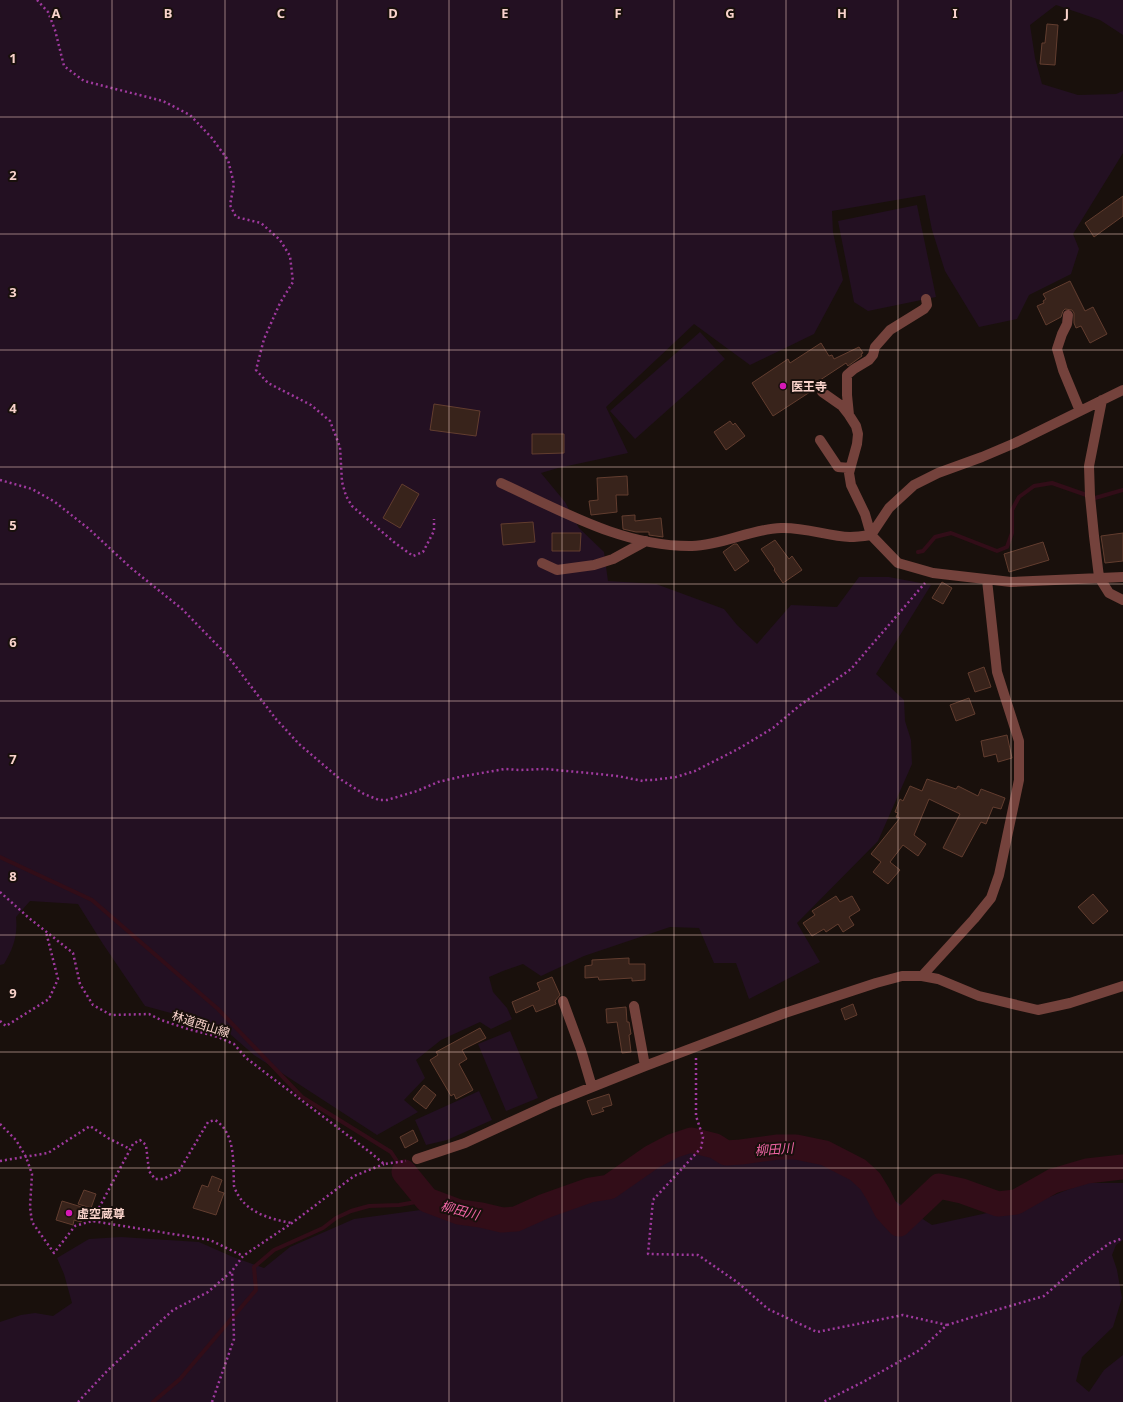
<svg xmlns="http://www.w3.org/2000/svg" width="1123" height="1402" font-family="'Noto Sans','Noto Sans JP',sans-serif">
<rect width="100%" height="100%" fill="#19100c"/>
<path fill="#231022" d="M0 0H1123V35L1100 20 1056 5 1030 25 1035 58 1042 84 1078 95 1116 94 1123 91V153L1073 234 1079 249 1071 274 1029 295 1017 319 979 327 945 271 932 230 925 195 832 211 833 232 843 280 814 334 750 365 694 324 606 407 628 453 558 468 541 473 565 502 579 528 604 552 608 581 656 584 724 609 737 625 757 644 791 605 837 607 859 577H889L931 585 876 674 904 700 905 721 911 740 912 764 878 841 797 923 820 962 749 999 736 963H714L699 928 670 927 584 956 541 976 523 964 503 971 489 977 493 992 507 1008 512 1019 491 1029 480 1022 441 1040 416 1060 425 1078 404 1100 418 1112 377 1135 254 1055 230 1034 200 1021 145 1006 103 944 78 904 30 901 16 917C18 936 13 949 4 964L0 965Z
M917 205 936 297 868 311 854 302 838 221Z
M700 332 725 359 635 439 610 411Z
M510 1031 538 1098 506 1111 478 1044Z
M479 1091 492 1120 447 1140 426 1145 415 1120Z
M701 1145 726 1157 785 1151 819 1154 855 1175 932 1225 1037 1202 1084 1183H1123V1240L1116 1245 1112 1255 1117 1270 1122 1298 1113 1327 1082 1357 1076 1381 1089 1392 1104 1370 1123 1355V1402H0V1322L21 1315 35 1313 53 1316 72 1303 64 1274 57 1258 89 1239 121 1237 199 1242 233 1257 264 1268 290 1247 354 1219 428 1209 478 1223 501 1226 569 1201 615 1190 659 1162 675 1149Z"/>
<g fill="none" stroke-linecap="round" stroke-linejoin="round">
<path stroke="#320d18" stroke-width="4" d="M918 552 923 551 935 537 951 533 997 551 1007 547 1012 533V510L1019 497 1034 486 1052 483 1095 498 1123 490
M0 857 92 900 218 1009 302 1097 391 1152 404 1172
M153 1402 180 1379 256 1290 254 1267 274 1250 323 1228 336 1218 351 1211 369 1206 399 1205 427 1200"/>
<path stroke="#320d18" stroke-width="25" d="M404 1172 427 1200 459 1212 481 1215 502 1220 516 1219 545 1206 590 1190 609 1187 652 1157 673 1146 691 1140 715 1146 726 1153 741 1152 778 1147H796L825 1153 858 1170 870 1181 878 1194 886 1210 899 1224 939 1186 962 1191 998 1204 1016 1202 1053 1181 1087 1171 1123 1167"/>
</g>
<path fill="#38231b" stroke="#623d2f" d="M1047 24 1058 25 1055 65 1040 64 1042 43H1045Z
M1123 196V216L1094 237 1085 223Z
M1070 281 1085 311 1093 307 1107 334 1090 343 1081 326 1076 328 1074 323V313L1072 310 1065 309 1063 311 1061 317 1046 325 1037 306 1044 303 1043 301 1046 299 1043 294Z
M821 343 829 356 832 355 834 359 859 347 863 353 861 354 862 356 848 366 846 363 808 388 810 392 773 416 752 383 788 359 790 363Z
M434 404 480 411 476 436 430 430Z
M730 421 733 425 735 423 745 436 726 450 714 432Z
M532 434H564V453L532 454Z
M627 476 628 495H616L617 512 591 515 589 501 598 500 597 478Z
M402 484 419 494 400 528 383 518Z
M635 515V521L661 518 663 537 649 535V532H636L623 529 622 516Z
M533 522 535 542 503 545 501 524Z
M552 533H581L580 551H552Z
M1123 533V561L1105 563 1101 536Z
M775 540 789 559 792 556 802 570 783 583 774 570 775 569 761 549Z
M1043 542 1049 560 1009 572 1004 554Z
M734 544H737L749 561 735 571 723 552Z
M942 582 952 588 943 604 932 598Z
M984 667 991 687 975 692 968 673Z
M969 698 975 714 956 721 950 705Z
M1007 735 1012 758 998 762 996 754 984 757 981 741Z
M927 779 956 789 958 786 978 796 981 789 1005 798 1001 809 993 807 986 824 981 822 962 857 943 848 960 814 929 799 914 835 926 844 918 856 903 845 890 862 900 870 888 884 873 872 881 862 871 854 900 818 896 817 898 813 895 812 900 799 903 801 910 786 922 791Z
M1093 894 1108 911 1093 924 1078 907Z
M836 896 840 902 852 896 860 910 849 917 854 925 843 932 838 924 826 932 824 929 812 936 803 923 815 915 812 911Z
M629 958V964H645V980L632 981V978L599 980 598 977 585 978V966L592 965V960Z
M552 977 560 995 555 1001 556 1004 536 1012 533 1005 516 1013 512 1002 540 990 537 983Z
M853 1004 857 1015 845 1020 841 1009Z
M626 1007 627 1022H629L631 1034 629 1035 631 1052 622 1053 617 1022 607 1023 606 1009Z
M480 1028 486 1038 462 1050 467 1059 459 1064 473 1090 456 1099 454 1094 451 1096 430 1060 438 1055 436 1052Z
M424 1085 436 1095 426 1109 413 1099Z
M609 1094 612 1105 602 1108 604 1111 592 1115 587 1101Z
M413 1130 418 1141 405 1148 400 1137Z
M212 1176 222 1180 218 1191 224 1193 216 1215 193 1208 202 1185 208 1187Z
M84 1190 96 1194 91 1208 78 1204Z
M62 1201 85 1208 81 1222 74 1220 73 1225 56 1220Z"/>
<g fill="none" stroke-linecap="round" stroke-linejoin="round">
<path stroke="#9f399e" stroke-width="2.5" stroke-dasharray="2 3" stroke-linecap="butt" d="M37 0 48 12 55 30 64 66 84 81 163 101 190 115 211 137 228 160 234 184 230 205 236 217 261 223 280 240 290 256 293 282 280 303 264 339 256 370 268 383 311 405 330 421 340 447 342 482 346 496 352 506 395 543 413 556 423 552 434 531V519
M0 480 32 489 55 502 89 529 131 568 182 609 227 655 276 719 299 744 340 779 364 794 379 800H387L417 791 438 782 464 776 505 769 520 770 546 769 588 773 617 776 643 781 644 780H653L676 777 695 771 738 749 773 728 799 706 851 669 925 583
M0 892 29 918 73 953 80 984 93 1005 111 1015 149 1014 161 1020 188 1029 218 1037 234 1044 246 1058 371 1153 384 1164 406 1161
M0 1021 6 1026 49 999 58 979 46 932
M696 1058V1116L703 1137 701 1148 653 1200 648 1254 698 1255 737 1282 768 1309 817 1332 903 1315 947 1325 920 1350 863 1382 823 1402
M0 1124 16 1140 26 1157 32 1174 30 1207 32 1222 54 1253 75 1226 92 1221 210 1240 243 1256
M0 1161 48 1153 90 1126 108 1138 130 1149
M92 1221 133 1144 140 1140 146 1145 149 1171 155 1179H163L179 1171 208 1122 215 1120C236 1133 233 1164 234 1186 242 1211 268 1219 292 1223
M947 1325 986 1313 1044 1296 1078 1266 1110 1243 1123 1238
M78 1402 108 1370 173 1310 208 1292 232 1271 243 1256 292 1223 354 1176 384 1164
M212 1402 234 1339 232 1271"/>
<path stroke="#74423c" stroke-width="10" d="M1068 315 1067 324 1062 334 1057 349 1063 370 1080 411
M822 392 842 406 849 415 856 426 858 434 857 444 849 473 851 485 865 514 871 535 898 563 933 573 1011 582 1123 577
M1102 400 1089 466 1090 496 1094 536 1099 577 1109 593 1123 600
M849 415 847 395V375L854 369 869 360 873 355 875 347 890 330 924 309 927 305 926 299
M820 440 838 467 850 468
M501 483C562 511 623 547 692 546 723 545 751 529 781 528 805 527 827 536 850 537 857 537 864 536 871 535
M871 535 889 508 914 485 938 473 982 457 1015 443 1123 390
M542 563 557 570 594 565 613 559 646 541
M922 976 974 919 991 898 999 875 1019 780V741L997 672 987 580
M563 1001 581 1050 592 1087
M634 1006 645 1066
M417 1159 465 1143 552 1103 645 1066 785 1013 876 983 902 976H922L938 979 979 996 1038 1010 1070 1003 1123 986"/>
</g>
<path fill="none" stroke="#f9d3cb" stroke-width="1" stroke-opacity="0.55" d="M112 0V1402M225 0V1402M337 0V1402M449 0V1402M562 0V1402M674 0V1402M786 0V1402M898 0V1402M1011 0V1402M0 117H1123M0 234H1123M0 350H1123M0 467H1123M0 584H1123M0 701H1123M0 818H1123M0 935H1123M0 1052H1123M0 1168H1123M0 1285H1123"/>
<g fill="#d818b7" stroke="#19100c" stroke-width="1.5">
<circle cx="783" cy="386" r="4"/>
<circle cx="69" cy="1213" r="4"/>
</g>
<g text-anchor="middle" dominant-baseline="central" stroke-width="4" stroke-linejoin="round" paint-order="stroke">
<g font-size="12" font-weight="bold" fill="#f9d3cb" stroke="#19100c" text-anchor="start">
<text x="791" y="386">医王寺</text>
<text x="77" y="1213">虚空蔵尊</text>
</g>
<g font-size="12" fill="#f9d3cb" stroke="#19100c">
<text transform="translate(201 1024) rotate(18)">林道西山線</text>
</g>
<g font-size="13" font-style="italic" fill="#ee64a4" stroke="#19100c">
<text transform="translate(774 1149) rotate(-4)">柳田川</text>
<text transform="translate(460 1210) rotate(15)">柳田川</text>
</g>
</g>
<g font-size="13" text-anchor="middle" font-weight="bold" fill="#f9d3cb" stroke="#19100c" stroke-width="4" stroke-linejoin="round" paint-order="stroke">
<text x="56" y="18">A</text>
<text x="168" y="18">B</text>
<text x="281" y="18">C</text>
<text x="393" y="18">D</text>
<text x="505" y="18">E</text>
<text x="618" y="18">F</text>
<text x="730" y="18">G</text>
<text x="842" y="18">H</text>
<text x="955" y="18">I</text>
<text x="1067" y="18">J</text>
<text x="13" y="63">1</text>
<text x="13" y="180">2</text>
<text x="13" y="297">3</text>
<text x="13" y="413">4</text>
<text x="13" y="530">5</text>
<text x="13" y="647">6</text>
<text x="13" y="764">7</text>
<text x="13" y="881">8</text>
<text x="13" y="998">9</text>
</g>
</svg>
